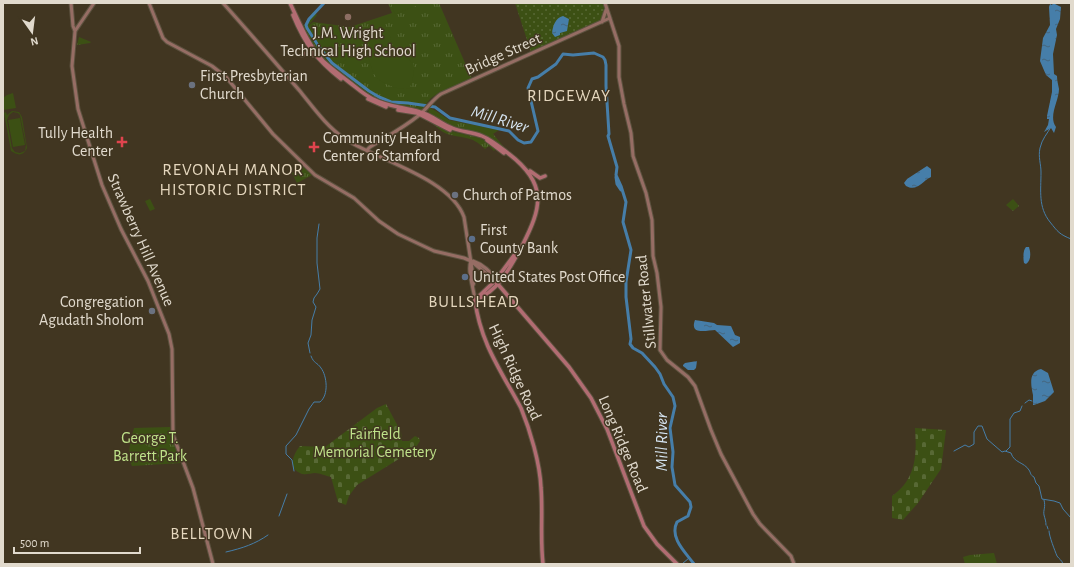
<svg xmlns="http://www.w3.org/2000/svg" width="1074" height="567" font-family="'Alegreya Sans',sans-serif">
<defs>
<pattern id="grass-dots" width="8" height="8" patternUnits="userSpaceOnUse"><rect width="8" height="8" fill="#3c5014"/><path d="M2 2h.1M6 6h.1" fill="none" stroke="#586935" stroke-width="1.8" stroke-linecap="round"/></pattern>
<pattern id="cemetery-stones" width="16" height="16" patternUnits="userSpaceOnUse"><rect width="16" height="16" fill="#3c5014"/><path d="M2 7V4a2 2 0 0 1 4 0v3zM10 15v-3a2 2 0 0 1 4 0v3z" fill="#586935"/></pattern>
<pattern id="park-tufts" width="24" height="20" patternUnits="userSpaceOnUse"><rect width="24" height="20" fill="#3c5014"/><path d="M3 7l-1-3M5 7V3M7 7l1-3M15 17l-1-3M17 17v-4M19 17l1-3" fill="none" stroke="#586935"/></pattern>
<pattern id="water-ripples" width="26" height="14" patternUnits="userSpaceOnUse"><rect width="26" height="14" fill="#467ea9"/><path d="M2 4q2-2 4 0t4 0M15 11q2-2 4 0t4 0" fill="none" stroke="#45667e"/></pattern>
</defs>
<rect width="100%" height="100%" fill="#413621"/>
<path fill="url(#grass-dots)" d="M515 3H603L605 11 601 21 531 52Z"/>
<path fill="url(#cemetery-stones)" d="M1013 199 1019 206 1013 211 1006 205Z
M386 404 401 432 402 441H409L415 436 419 438 420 441 416 447 410 452 357 485 349 496 346 505 338 502 331 477C326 476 320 473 315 473 310 473 305 476 300 473 287 468 294 453 300 446L325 447 377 408Z
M532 406 535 416 530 419 526 408Z
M915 428 946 430 941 469 918 503 903 520 892 518V496C916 479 917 456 915 428Z"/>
<path fill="url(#park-tufts)" d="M388 3H439L472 79 440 92 431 98 421 110C410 108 398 108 388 104 370 99 333 71 320 56 313 47 309 36 303 27L313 12 317 15 308 26 313 22 350 27 392 13Z
M79 37 91 42 90 43 77 45Z
M430 108 436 111 449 120 499 130 493 134 504 147 493 140 445 124 429 113 428 109Z
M431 122 450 131 480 138 496 148 494 151 489 146 485 149C471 135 464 139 447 134 440 131 436 126 431 122Z
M303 167 312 175 297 183 292 173Z
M170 427 171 437 181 463 132 466C126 455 131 440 134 428Z
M994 553 997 564H965L963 557 970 555Z"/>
<path fill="#3c5014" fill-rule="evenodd" d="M391 3H419L418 5 395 14Z
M321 26 337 28 338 30 337 45 330 46C322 41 319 35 321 26Z
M386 30 389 31 392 46C382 48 375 44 372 34Z
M346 40 350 41 352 48 347 54 342 47Z
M395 48 413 63C416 71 412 80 410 88 401 92 384 84 377 78 372 73 370 61 367 54L369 52Z
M336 49 347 58 342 64 331 54Z
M13 93 16 108 3 110V98L7 95Z
M12 111 19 112 22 117 27 148C23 157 17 155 11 151L4 113 6 112 7 115ZM13 112 18 113 20 115 26 145 25 151 20 153 15 152 12 148 7 120 9 115Z
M20 118 25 145 13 147 8 120Z
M150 199 155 209 150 211 145 201Z
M137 443C148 443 156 451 155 463L135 465 134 463V444Z"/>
<path fill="url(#water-ripples)" d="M1053 3 1061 7 1060 19 1056 29 1057 35 1053 54 1054 74 1057 76C1057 80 1058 84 1059 89 1059 101 1048 116 1056 127L1054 133 1051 128 1044 132 1048 125 1049 119H1047V116L1052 92V80L1046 75 1040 61 1043 38 1050 25 1049 7 1050 4 1052 5Z
M563 16 569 19 567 31 560 33V35L555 37 552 33C553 26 555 18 563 16Z
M927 166 931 169V177C921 182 917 192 906 186L904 183 907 179Z
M1026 247H1029C1031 253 1031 261 1026 264L1024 263C1023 258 1023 250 1026 247Z
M695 320 714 323 717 325 731 326 735 335 740 337V343L733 347 715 330C708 330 689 336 695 320Z
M697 361 696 368 694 370H688L683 366V365L685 363Z
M1041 369 1048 373 1054 392 1045 401 1034 405H1033C1033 401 1033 398 1033 395 1031 385 1028 372 1041 369Z"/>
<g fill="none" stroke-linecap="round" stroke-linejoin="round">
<path stroke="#467ea9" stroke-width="1" d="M1051 127C1047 134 1042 139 1040 148 1038 157 1041 164 1041 172 1041 191 1038 207 1050 222 1058 232 1059 234 1071 239
M310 353 308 343 311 335 312 320 316 307 313 302 314 298 317 294 320 289 317 263V238L319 224
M1025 403 1029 400 1032 401
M954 451 965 445 969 447 974 444V432L978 426H982L987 439 1002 452 1005 451 1011 453C1014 463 1024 462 1029 470 1031 473 1030 475 1034 477L1036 483 1039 486 1042 499 1054 501 1060 503 1063 509 1071 518
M1006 451 1010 447V419L1014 413 1020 411 1022 406
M294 471 292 460 286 454V446L296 435 309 409 314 402H320C329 395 327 376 321 368 317 362 314 364 311 356
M1044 500C1046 507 1043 510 1044 515 1045 519 1046 521 1046 525
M279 516 287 494
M1047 526 1048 529
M1049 531C1049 536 1055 551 1057 556 1059 559 1062 560 1063 564
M226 552C243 548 255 544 268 535
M682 564 689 558"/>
<path stroke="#467ea9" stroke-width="3" d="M324 3 309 19 306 25 307 28 319 47 332 63 369 91 379 97 391 102 408 103 435 107 450 118 509 131 518 140 524 143 531 142 538 131 528 88 532 79 538 77 556 64 563 54 573 55 594 53 603 57 605 60 606 65V86L609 134 608 136 617 167 616 175 621 186 626 202 623 222 631 250 626 282V297L631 339 630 344 633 348 642 353 655 367 660 374 664 384 673 397 675 406 670 428 673 452 672 467 675 485 690 502 691 507 688 516 677 522C669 538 686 553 694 564
M616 177 617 184 621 190"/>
<g stroke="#5c523f" stroke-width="5">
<path id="secondary" d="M71 3 73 26 75 31 72 66 78 109 102 185 121 229 148 281 169 334 172 349 173 435 193 488 213 564
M149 3 163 38 167 42 212 66 226 77 273 134 315 175 354 198 379 221 398 234 434 251 464 258 471 261 495 281
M223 3C249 32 274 61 299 90 313 107 326 126 345 139 377 160 450 178 464 217L474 282 473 285
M605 3 619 46V77L624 104 631 133 633 156 646 193 652 220 653 256 657 273 661 307 660 350 667 360 688 377 695 386 711 430 721 454 753 514 760 524 791 556 794 564
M602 22 606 10
M75 31 94 3
M367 150 370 147C386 137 403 128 418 116 427 109 432 100 441 94L610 18
M471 261C467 270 474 290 475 300
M473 261C482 264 492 272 495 281"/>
</g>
<g stroke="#5c523f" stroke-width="5.5">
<path id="primary" d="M290 3C299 22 308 45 323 61 331 68 340 75 349 82 357 88 364 95 373 99 388 107 404 107 420 112 432 115 441 124 452 128 462 132 472 132 482 136 492 140 500 147 509 154 548 184 542 207 522 246 511 266 498 292 475 300
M293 15C305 44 316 59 341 79
M302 55 308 52 313 55
M368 99 386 107
M398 110 417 113 450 130
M487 140 504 153
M530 171 540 178 545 176
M496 282 569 367 591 398 607 429 644 526 657 544 677 564
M476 299 495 281 515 254
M475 300C480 342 501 371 521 408 530 430 540 463 541 488 543 513 540 538 543 564"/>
</g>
<use href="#secondary" stroke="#966d64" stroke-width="3"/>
<use href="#primary" stroke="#b26c72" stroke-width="3.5"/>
</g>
<circle fill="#8d6e63" stroke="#413621" stroke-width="1.5" cx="348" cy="17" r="4"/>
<g fill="#6b7280" stroke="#413621" stroke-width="1.5">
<circle cx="192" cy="85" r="4"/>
<circle cx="455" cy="195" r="4"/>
<circle cx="152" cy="311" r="4"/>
</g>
<g fill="#e0444e" stroke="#413621" stroke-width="1.5">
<path d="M120 136h4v4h4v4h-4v4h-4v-4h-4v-4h4z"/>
<path d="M312 141h4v4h4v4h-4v4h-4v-4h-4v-4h4z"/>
</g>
<g fill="#5c6f8a" stroke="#413621" stroke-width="1.5">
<circle cx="472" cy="239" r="4"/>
<circle cx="465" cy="277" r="4"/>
</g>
<g text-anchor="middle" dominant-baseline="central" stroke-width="3" stroke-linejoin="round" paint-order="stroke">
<g font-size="16" fill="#e1dacd" stroke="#413621" text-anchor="start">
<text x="348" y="33" text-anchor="middle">J.M. Wright<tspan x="348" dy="18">Technical High School</tspan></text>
<text x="200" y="76">First Presbyterian<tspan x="200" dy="18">Church</tspan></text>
<text x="113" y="133" text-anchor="end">Tully Health<tspan x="113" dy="18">Center</tspan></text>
<text x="323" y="138">Community Health<tspan x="323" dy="18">Center of Stamford</tspan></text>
<text x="463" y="195">Church of Patmos</text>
<text x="480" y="230">First<tspan x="480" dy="18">County Bank</tspan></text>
<text x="473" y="277">United States Post Office</text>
<text x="144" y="302" text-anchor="end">Congregation<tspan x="144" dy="18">Agudath Sholom</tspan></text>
</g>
<g font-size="16" fill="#e1dacd" stroke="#413621">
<text transform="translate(503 54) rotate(-24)">Bridge Street</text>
<text transform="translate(141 240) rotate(66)">Strawberry Hill Avenue</text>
<text transform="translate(646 302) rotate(-96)">Stillwater Road</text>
<text transform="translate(515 372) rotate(65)">High Ridge Road</text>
<text transform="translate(623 444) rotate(67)">Long Ridge Road</text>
</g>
<g font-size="16" fill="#bfe28a" stroke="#413621">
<text x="375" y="434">Fairfield<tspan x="375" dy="18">Memorial Cemetery</tspan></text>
<text x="150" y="438">George T.<tspan x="150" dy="18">Barrett Park</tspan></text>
</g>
<g font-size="17" letter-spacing="1" fill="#e5d7be" stroke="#413621">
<text x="569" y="95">RIDGEWAY</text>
<text x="233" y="169">REVONAH MANOR<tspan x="233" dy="20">HISTORIC DISTRICT</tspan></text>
<text x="474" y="301">BULLSHEAD</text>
<text x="212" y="533">BELLTOWN</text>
</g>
<g font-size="17" font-style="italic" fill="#d6e5f2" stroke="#413621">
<text transform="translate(500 119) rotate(17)">Mill River</text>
<text transform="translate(661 442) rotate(-90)">Mill River</text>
</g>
</g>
<rect width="1074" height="567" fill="none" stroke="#e1dacd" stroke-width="8"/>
<g transform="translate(32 32) rotate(166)" stroke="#413621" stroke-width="3" paint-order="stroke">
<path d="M0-3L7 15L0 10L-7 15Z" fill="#e1dacd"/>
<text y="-6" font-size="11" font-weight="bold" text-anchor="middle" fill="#e1dacd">N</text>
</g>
<path d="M14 547v6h126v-6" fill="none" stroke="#e1dacd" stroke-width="2"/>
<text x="20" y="547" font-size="12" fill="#e1dacd" stroke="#413621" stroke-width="3" paint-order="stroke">500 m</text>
</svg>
